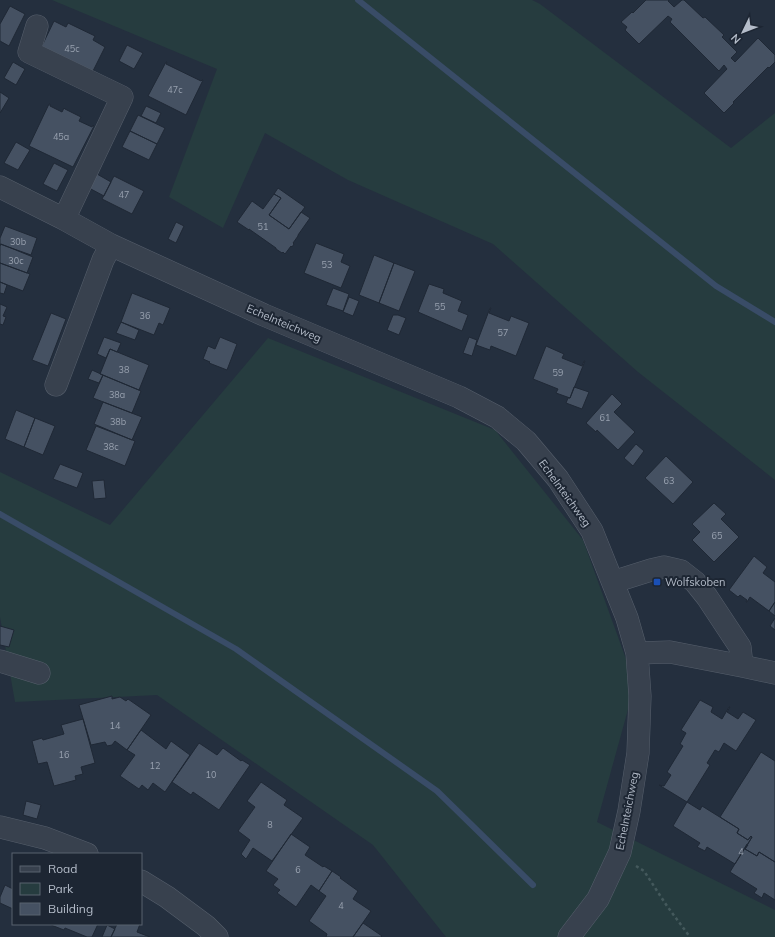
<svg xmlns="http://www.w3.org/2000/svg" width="775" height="937" font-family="Mulish,sans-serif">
<rect width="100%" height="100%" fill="#242f3e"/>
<path fill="#263c3f" d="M52 0H532L540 4 731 148 775 113V480L638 372 493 244 348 180 265 133 223 228 169 197 217 69Z
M268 338 495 430 583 540 635 684 597 822 775 910V937H446L373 845 157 695 15 702 0 617V472L110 525Z"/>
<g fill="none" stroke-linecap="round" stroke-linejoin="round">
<path stroke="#394c67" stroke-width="6" d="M358 0 716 286 775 322
M0 514 236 649 437 791 533 885"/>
</g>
<path fill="#455162" stroke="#1f2835" d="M646 0H669L668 1 674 7 682 0H684L703 18 705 17 724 35 722 37 737 52 731 58 735 62 758 38 775 55V62L769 68 768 67 733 102 734 103 724 113 704 93 727 69 724 65 719 71 670 22 672 19 668 16 639 44 625 30 627 27 621 22 632 12 633 13Z
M10 6 25 14 9 46 0 41V24Z
M54 21 66 27 68 23 95 36 93 40 105 47 91 75 40 50Z
M127 45 143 53 134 69 119 61Z
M13 62 25 69 16 85 4 78Z
M166 62H167L166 64 201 81 202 80H203L186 115 148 96Z
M0 92 9 98 0 113Z
M49 104H50V106L62 112 64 108 65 109 81 117 79 121 92 127 93 125 94 126 73 167 29 146Z
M146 106 161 113 156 123 141 116Z
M138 115 165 128 157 144 130 131Z
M130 131 157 144 149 160 122 147Z
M16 142 30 150 18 170 4 163Z
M54 163 68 170 57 191 43 184Z
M97 174 111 182 104 196 89 188Z
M114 176 144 191 132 214 102 199Z
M278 188 305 207 289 229 269 215 281 198 274 194Z
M274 194 281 198 269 215 289 229 301 212 310 218 298 235V236L293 243 294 244 292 247 291 246 285 254 283 252 282 253 276 249V248L249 229V230L237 222 252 201 263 209Z
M176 222 184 226 176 243 168 239Z
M5 226 37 238 31 255 0 244V238Z
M316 243 344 254 341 262 350 266 341 288 304 273Z
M1 244 33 257 27 273 0 263V246Z
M374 255 394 263 379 303 359 295Z
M0 263 30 274 23 291 0 282Z
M394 263 415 271 399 311 379 303Z
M0 282 7 285 4 294 0 293Z
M429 284 444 289 443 293 462 301 458 311 468 315 462 331 418 312Z
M333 288 349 294 343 311 326 305Z
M132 293 170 308 163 325 159 323 154 335 121 322Z
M349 297 359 301 353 316 343 312Z
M0 304 7 307 3 316 6 317 3 325 0 324Z
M490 308H491L489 313 509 321 511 316 529 323 516 356 491 346 490 350 476 345Z
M51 313 66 319 48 366 32 360Z
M393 315H398L406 318 399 335 387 330Z
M121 322 139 330 135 340 116 333Z
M104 337 121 343 117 352 110 349 106 358 97 354Z
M220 337 237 344 227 370 209 363 210 362 203 359 208 346 215 349Z
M469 337 477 340 472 356 463 353Z
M546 346 564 354 562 358 582 366 584 361H585L570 398 556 393 558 389 533 379Z
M110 349 149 365 139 390 100 374Z
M92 370 103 375 99 383 88 379Z
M103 375 141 391 132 413 93 398Z
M574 387 589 392 582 409 566 403 568 398H570Z
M612 394 622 404 614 412 635 432 618 450 597 430 596 432 586 423Z
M103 402 142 417 132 440 94 424Z
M16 410 35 418 24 447 5 439Z
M35 418 55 426 43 455 24 447Z
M96 426 135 441 125 466 86 450Z
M636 444 644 451 633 466 624 458Z
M666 456 693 482 673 504 645 478Z
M60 464 83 473 77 488 53 479Z
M104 480 106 498 94 499 92 481Z
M714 503 726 514 721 519 739 537 714 562 692 540 700 532 692 524Z
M754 556 767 567 763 573 775 582V602L769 611 750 597 747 602H746L747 600 740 595 738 597 729 590Z
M775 602V616L769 611Z
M775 618V630L770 626Z
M0 626 14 630 9 647 0 645Z
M112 696V699L120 697 126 701 128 699 151 715 127 750 115 741 112 745 107 746 105 742 91 745 79 705Z
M700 700 713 707 711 712 722 719 729 707H730L727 712 738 719 743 712 756 720 736 751 724 743 719 752 715 750 707 763 710 765 687 802 659 785 664 786 671 775 667 772 683 746 680 744 686 733 681 730Z
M83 719 95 763 81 767 83 774 75 776 76 780 54 786 47 762 38 764 32 741 42 738 43 740 64 734 61 725Z
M141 730 166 749 171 741 190 755 165 792 153 783 148 790 142 785 139 789 120 776 135 755 127 750Z
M199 743 217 755 223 748 241 761 242 760 250 765 219 810 193 792 191 795 172 782Z
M761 752 775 761V862L759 852 757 856 745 849 752 837 751 836 748 840 737 833 739 829 720 817Z
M261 782 287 800 284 805 303 818 272 861 253 848 246 859 241 854 250 840 238 831 255 807 247 801Z
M26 801 41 805 37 819 23 815Z
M687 802 700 810 702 806 739 829 737 833 748 840 751 836 752 837 735 864 707 847 705 851 697 847 700 843 673 826Z
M291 834 310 847 305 855 323 867 324 866 332 871 319 891 311 885 296 907 277 893 280 890 273 885 278 879 266 871Z
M747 844 748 845 745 849 757 856 759 852 775 862V900L764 893 762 898 754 893 757 889 730 872Z
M332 871 341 877 340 878 358 891 353 899 371 911 353 937H326L327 934 309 921 326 896 319 891Z
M5 885 13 889V909L0 903V897Z
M363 923 382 936 381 937H353Z
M52 924H98L92 937H87L65 928 64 930 51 925Z
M117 924H140L137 932 150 937H111Z
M107 925 115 929 111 937H102Z"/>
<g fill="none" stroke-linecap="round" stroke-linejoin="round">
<g stroke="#565f6c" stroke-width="23">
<path id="minor" d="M37 26 29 52 122 97 64 219
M0 187 64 219 111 245 264 315 459 397 497 417 526 441 558 479 592 531 627 618 637 653 640 696 638 753 629 811 620 852 598 899 569 937
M56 385 103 260 111 245
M613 582 651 570 664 567 681 571 695 582 707 597 740 647 742 666
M637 653 670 652 742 666 775 673
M0 661 39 673
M0 827 45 838 87 854
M141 881 167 897 206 926 217 937"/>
</g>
<path stroke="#44595c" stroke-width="2.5" stroke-dasharray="3 3" stroke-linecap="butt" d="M636 866 644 871 667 906 690 937"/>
<use href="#minor" stroke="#38414e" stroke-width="22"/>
</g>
<rect fill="#1a4fb4" stroke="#1d2633" stroke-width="1.5" x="653" y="578" width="8" height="8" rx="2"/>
<g text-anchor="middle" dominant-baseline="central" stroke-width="4" stroke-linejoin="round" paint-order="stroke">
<g font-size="9" fill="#98a1af">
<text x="72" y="48">45c</text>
<text x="175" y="89">47c</text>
<text x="61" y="136">45a</text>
<text x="124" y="194">47</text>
<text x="263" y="226">51</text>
<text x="18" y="241">30b</text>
<text x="16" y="260">30c</text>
<text x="327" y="264">53</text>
<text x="440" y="306">55</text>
<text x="145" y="315">36</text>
<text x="503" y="332">57</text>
<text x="124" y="369">38</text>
<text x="558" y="372">59</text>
<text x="117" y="394">38a</text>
<text x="605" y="417">61</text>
<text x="118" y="421">38b</text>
<text x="111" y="446">38c</text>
<text x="669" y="480">63</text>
<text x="717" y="535">65</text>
<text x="115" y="725">14</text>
<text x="64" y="754">16</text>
<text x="155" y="765">12</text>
<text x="211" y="774">10</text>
<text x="270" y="824">8</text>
<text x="741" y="851">4</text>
<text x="298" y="869">6</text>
<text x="341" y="905">4</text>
</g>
<g font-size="11" fill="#b4bcc9" stroke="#1d2633">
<text transform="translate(284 323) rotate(23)">Echelnteichweg</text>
<text transform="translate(565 493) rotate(54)">Echelnteichweg</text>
<text transform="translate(627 811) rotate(-79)">Echelnteichweg</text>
</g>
<g font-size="11" fill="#b4bcc9" stroke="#1d2633" text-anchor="start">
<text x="665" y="582">Wolfskoben</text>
</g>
</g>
<rect x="12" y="853" width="130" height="72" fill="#1d2633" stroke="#59626f"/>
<rect x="20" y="866" width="20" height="6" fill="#38414e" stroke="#59626f"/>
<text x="48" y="873" font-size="12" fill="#b4bcc9">Road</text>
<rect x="20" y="883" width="20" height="12" fill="#263c3f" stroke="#59626f"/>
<text x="48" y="893" font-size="12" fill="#b4bcc9">Park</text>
<rect x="20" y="903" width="20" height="12" fill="#455162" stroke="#59626f"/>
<text x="48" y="913" font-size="12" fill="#b4bcc9">Building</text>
<g transform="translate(743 32) rotate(227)" stroke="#1d2633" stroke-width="3" paint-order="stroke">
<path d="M0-3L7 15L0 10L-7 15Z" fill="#b4bcc9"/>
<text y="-6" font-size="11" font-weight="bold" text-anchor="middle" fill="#b4bcc9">N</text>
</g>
</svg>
